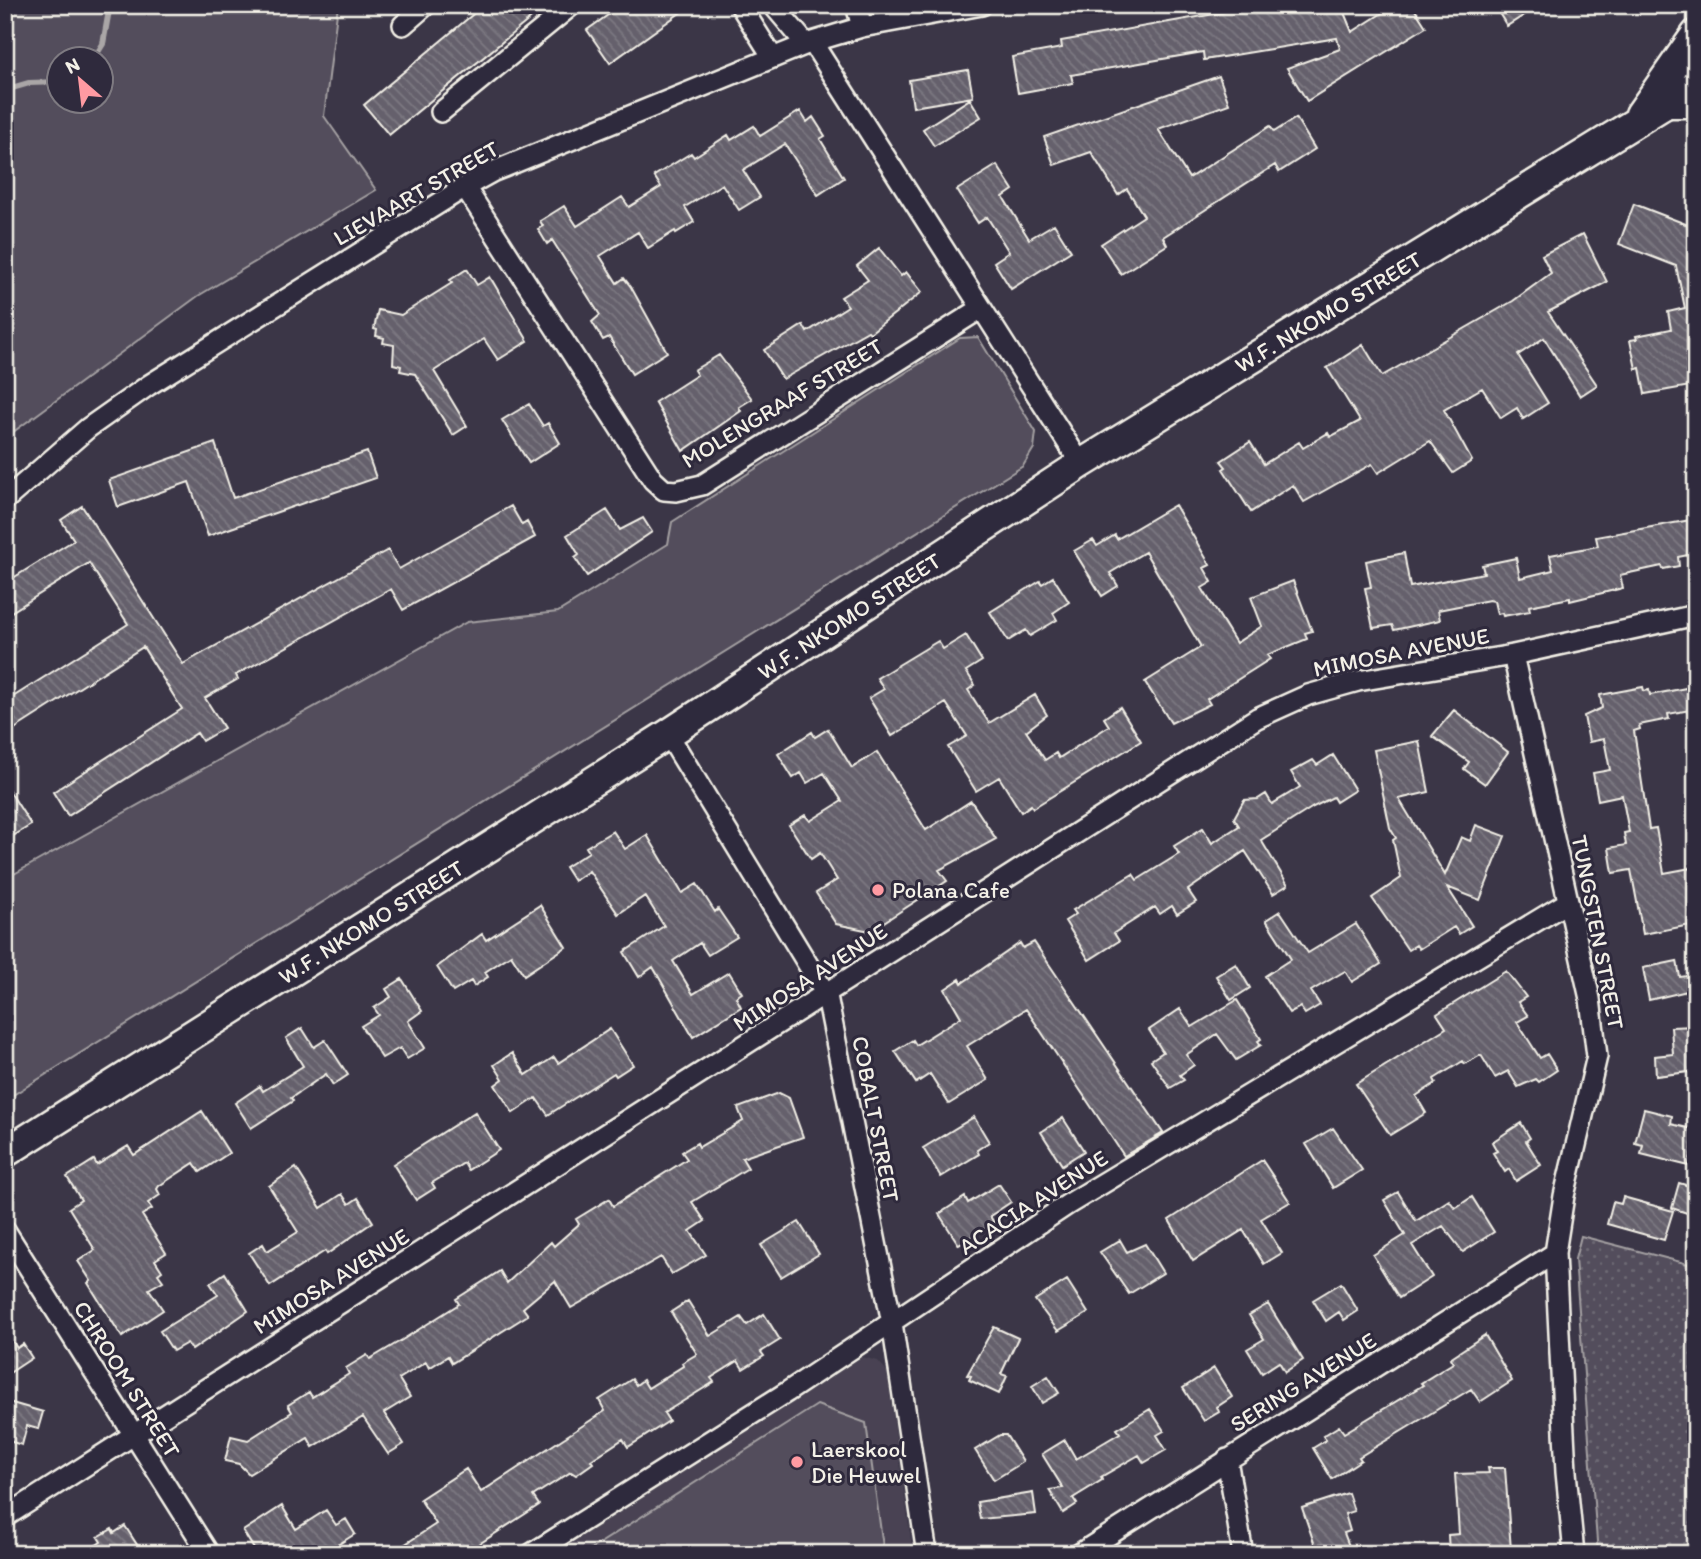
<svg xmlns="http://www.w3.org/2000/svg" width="1701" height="1559" font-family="Itim,sans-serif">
<defs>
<pattern id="park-dots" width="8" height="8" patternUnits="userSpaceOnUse" patternTransform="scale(1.75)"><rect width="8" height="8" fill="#534e5c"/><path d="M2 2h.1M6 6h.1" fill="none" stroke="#6c6873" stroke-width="1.8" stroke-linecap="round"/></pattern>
<pattern id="building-back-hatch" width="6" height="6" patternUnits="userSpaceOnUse" patternTransform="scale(1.75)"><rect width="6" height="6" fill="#65616c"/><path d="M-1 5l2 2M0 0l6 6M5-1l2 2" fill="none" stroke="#7c7881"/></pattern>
</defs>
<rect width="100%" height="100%" fill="#3b3647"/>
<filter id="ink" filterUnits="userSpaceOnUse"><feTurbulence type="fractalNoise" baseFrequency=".0143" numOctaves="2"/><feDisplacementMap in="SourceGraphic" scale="14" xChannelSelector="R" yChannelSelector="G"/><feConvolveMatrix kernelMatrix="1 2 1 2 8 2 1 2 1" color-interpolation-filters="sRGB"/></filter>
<g filter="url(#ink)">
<path fill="#484352" d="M862 1357 878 1361 887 1371 913 1554H550Z"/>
<path fill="#534e5c" stroke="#a4a0a2" stroke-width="2" fill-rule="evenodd" d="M5 5H338L324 116 376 190 198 296 5 438ZM60 60H102V102H60Z
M978 337 1036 432 1034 448 1023 466 5 1100V879L467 622 558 612 668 544 672 522 960 338Z
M817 1405 866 1423 884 1554H583Z"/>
<path fill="url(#park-dots)" stroke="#a4a0a2" stroke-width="2" d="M1581 1236 1696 1266V1554H1598L1575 1259Z"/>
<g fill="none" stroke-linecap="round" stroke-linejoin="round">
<path stroke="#aaa6a7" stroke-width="6" d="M93 60 103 44 110 5
M5 90 29 83 60 82"/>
</g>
<path fill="url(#building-back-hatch)" stroke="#f4f1e8" stroke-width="2" d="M484 5H547L389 135 364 105Z
M622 5H691L610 63 587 30Z
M1242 5H1341L1352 32 1395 5H1412L1426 27 1307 101 1287 68 1340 49 1337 38 1204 60 1203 52 1071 75 1073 83 1018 93 1012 57 1062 48 1061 41 1243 9Z
M1494 5H1540L1507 26Z
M968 70 973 97 913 107 909 80Z
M1219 76 1229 104 1158 129 1189 178 1270 126 1274 132 1296 118 1315 149 1279 172 1275 165 1163 237 1167 245 1121 274 1101 244 1144 216 1127 189 1118 195 1091 152 1054 165 1044 137Z
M970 99 981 117 934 146 923 129Z
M800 111 807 122 813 117 825 136 820 139 844 178 818 195 785 144 743 170 760 197 739 210 722 184 685 207 694 222 676 233 675 231 648 248 638 232 600 256 617 283 624 278 631 287 667 352 632 374 609 337 603 340 592 322 600 315 552 240 547 244 538 229 543 226 540 221 564 206 577 226 622 197 629 207 661 187 654 176 691 153 694 157 728 135 731 140 754 126 760 136Z
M997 165 1013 190 1003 197 1029 239 1054 224 1071 251 1011 289 994 262 1009 252 987 217 978 223 957 190Z
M1634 204 1696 228V385L1645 394 1640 368 1636 369 1630 340 1637 339 1636 336 1671 329 1668 312 1685 308 1676 266 1619 244Z
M1583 234 1607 282 1548 312 1597 385 1580 396 1544 338 1518 355 1548 403 1523 419 1517 408 1501 418 1482 388 1444 410 1472 461 1453 473 1430 441 1378 473 1372 464 1304 502 1293 485 1251 512 1223 469 1226 467 1221 461 1250 442 1264 464 1299 442 1303 448 1328 433 1330 437 1360 421 1327 368 1363 345 1382 376 1513 301 1551 273 1542 255Z
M879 248 901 276 906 272 922 292 870 333 868 331 783 379 764 350 803 325 807 332 848 306 841 297 868 280 857 266Z
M467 269 477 285 490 277 528 341 498 360 484 339 434 371 467 426 453 435 415 374 400 371 401 366 393 364 394 345 383 343 384 338 376 336 377 330 374 329 378 310 401 315 452 283 450 280Z
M719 355 752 399 739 407 741 411 683 451 655 402 697 375 694 370Z
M529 404 543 426 548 423 560 443 529 463 502 420Z
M215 443 233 498 367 452 376 478 208 536 189 482 118 507 109 480Z
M1175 505 1210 565 1204 568 1212 582 1202 588 1236 643 1262 626 1251 597 1293 581 1312 631 1305 633 1307 639 1267 655 1270 659 1207 699 1210 704 1171 723 1145 682 1201 647 1145 552 1110 573 1118 586 1102 596 1074 551 1093 540 1097 546 1115 535 1117 539Z
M82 506 183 664 388 550 399 569 511 506 522 525 527 522 535 537 403 610 391 589 236 675 238 679 205 698 224 728 202 741 197 733 68 816 53 792 182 709 143 647 13 730 5 718V702L128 624 89 563 5 616V583L74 540 61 520Z
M607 510 620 530 643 518 652 532 587 576 575 558 579 555 567 535Z
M1696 519 1693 554 1678 557 1679 566 1663 569 1662 566 1620 575 1623 588 1570 601V598L1529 606 1530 611 1503 616 1502 613 1497 614 1494 601 1489 600 1438 610 1440 620 1394 630 1392 625 1373 628 1365 588 1371 587 1366 561 1404 553 1410 587 1484 573 1482 565 1516 558 1520 578 1553 570 1550 555 1598 546 1596 537Z
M1053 577 1069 602 1053 613 1057 620 1030 636 1026 630 1008 641 990 612 1040 581 1042 584Z
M966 635 982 661 966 671 975 685 968 690 989 723 1035 695 1047 715 1026 731 1045 760 1056 753 1059 758 1109 726 1104 718 1120 707 1141 741 1033 808 1031 805 1021 812 999 777 976 791 948 747 967 736 946 703 892 736 869 698 884 689 877 678 938 641 943 649Z
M1696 686V709L1668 714 1669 719 1639 725 1640 729 1634 731 1649 829 1656 828 1664 873 1696 867V924L1643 934 1631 870 1613 873 1609 848 1626 845 1624 833 1629 832 1622 795 1598 800 1593 773 1610 770 1604 739 1589 742 1584 716 1602 708 1600 695 1643 687 1644 691 1649 690 1650 695Z
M1454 710 1508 752 1485 784 1464 769 1469 762 1432 736Z
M828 729 852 768 877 752 926 830 971 801 996 839 939 870 947 881 870 931 836 924 816 893 837 880 820 853 811 859 789 825 805 815 810 821 842 801 824 773 807 783 801 773 793 778 778 754 812 732 815 737Z
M1419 741 1429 792 1399 799 1445 875 1461 837 1470 841 1476 825 1505 836 1480 900 1447 887 1472 926 1459 934 1454 927 1419 949 1416 945 1408 950 1372 898 1401 878 1393 840 1396 838 1390 828 1374 750Z
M1333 755 1355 790 1336 802 1333 797 1313 807 1261 840 1288 885 1273 894 1245 851 1188 890 1196 902 1177 914 1172 906 1160 914 1155 907 1114 933 1119 941 1089 960 1065 921 1076 914 1073 910 1133 874 1137 880 1179 854 1174 846 1203 828 1212 843 1239 826 1234 818 1244 800 1258 799 1266 794 1272 804 1300 787 1291 772 1313 760 1317 765Z
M5 784 31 825 5 841Z
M613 831 625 849 647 835 682 893 697 884 715 912 718 909 737 937 708 955 700 943 673 961 693 994 729 972 742 993 736 997 741 1007 693 1037 653 967 639 977 624 952 664 926 645 896 618 914 589 871 574 881 565 867 589 852 586 847Z
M540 905 566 947 524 975 511 955 485 972 488 977 474 986 471 981 453 992 437 967 482 934 486 940Z
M1280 911 1308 953 1356 924 1381 964 1352 982 1345 971 1311 991 1320 1005 1305 1014 1300 1007 1289 1013 1265 976 1291 959 1266 920Z
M1034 942 1163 1133 1124 1156 1026 1009 967 1046 988 1080 949 1104 930 1074 916 1083 895 1051 913 1040 916 1045 961 1017 945 989 960 979 962 983 1020 943 1023 948Z
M1677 961 1680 977 1696 975V989L1649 1000 1643 968Z
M1236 964 1250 988 1231 1000 1216 976Z
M1506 971 1526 997 1518 1002 1528 1016 1517 1022 1540 1058 1547 1054 1557 1070 1539 1082 1536 1079 1518 1087 1508 1071 1495 1078 1481 1055 1465 1064 1463 1061 1434 1079 1436 1083 1416 1096 1426 1113 1390 1135 1356 1084 1446 1028 1437 1014Z
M402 979 422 1011 408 1021 425 1048 407 1059 400 1048 382 1058 361 1026 379 1015 374 1008 391 997 386 989Z
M1237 1000 1261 1039 1258 1041 1261 1045 1236 1060 1217 1034 1186 1055 1194 1065 1180 1075 1184 1080 1170 1088 1151 1060 1163 1052 1149 1030 1180 1009 1192 1027Z
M1696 1026V1071L1656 1076 1655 1056 1673 1054 1671 1027Z
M302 1028 314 1047 325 1040 348 1075 333 1085 326 1074 291 1098 293 1101 251 1128 235 1103 260 1086 263 1091 303 1066 286 1038Z
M610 1029 633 1065 616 1076 614 1073 548 1115 536 1098 513 1113 495 1085 503 1079 494 1065 512 1053 526 1075 554 1057 558 1063Z
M779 1093 789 1098 803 1137 742 1158 748 1168 692 1202 705 1221 690 1231 706 1255 672 1274 661 1257 571 1308 555 1281 523 1308 528 1315 452 1363 448 1356 429 1368 426 1362 399 1379 410 1397 384 1413 404 1444 388 1454 363 1417 313 1447 308 1438 249 1474 239 1464 225 1461 231 1436 248 1440 292 1412 288 1405 309 1392 312 1397 349 1374 346 1368 367 1355 370 1359 402 1340 459 1304 456 1299 500 1271 507 1283 551 1242 554 1246 579 1224 576 1219 609 1199 613 1206 687 1159 682 1152 697 1143 699 1147 743 1121 738 1108Z
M1644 1109 1672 1116 1671 1124 1696 1130 1689 1166 1641 1154 1643 1145 1635 1143Z
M202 1111 229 1153 200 1172 194 1163 159 1186 157 1189 160 1195 148 1203 152 1209 142 1215 166 1253 155 1260 162 1271 158 1274 163 1281 149 1289 163 1310 122 1337 88 1283 91 1281 78 1261 95 1250 69 1208 81 1200 67 1177 94 1160 97 1165 128 1146 134 1155Z
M475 1112 499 1150 468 1170 464 1163 432 1183 435 1188 416 1200 393 1164Z
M974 1117 989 1142 977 1150 979 1154 941 1177 923 1148Z
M1063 1118 1084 1151 1062 1165 1041 1132Z
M1521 1123 1530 1138 1526 1141 1541 1165 1516 1181 1509 1169 1505 1172 1493 1153 1497 1151 1492 1142Z
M1333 1128 1362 1170 1333 1188 1306 1144Z
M1262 1160 1290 1202 1261 1219 1282 1253 1264 1264 1243 1230 1193 1261 1169 1220Z
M296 1168 321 1208 342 1194 349 1204 358 1198 373 1222 327 1254 325 1251 270 1286 249 1253 263 1244 267 1251 298 1232 269 1186Z
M1679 1183 1696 1188 1693 1215 1672 1208Z
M999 1184 1011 1202 990 1216 994 1223 959 1245 939 1214 965 1197 968 1203Z
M1398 1192 1416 1221 1449 1200 1455 1208 1472 1197 1494 1232 1463 1252 1443 1226 1412 1245 1432 1277 1399 1298 1373 1255 1405 1235 1384 1200Z
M1623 1197 1673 1211 1664 1240 1607 1224 1613 1202 1621 1204Z
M799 1222 819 1254 781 1277 761 1245Z
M1120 1240 1127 1252 1145 1244 1163 1273 1129 1294 1100 1252Z
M225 1273 248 1311 192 1350 187 1343 173 1351 160 1331 218 1295 210 1283Z
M1067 1280 1088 1313 1058 1331 1035 1300Z
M1341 1283 1358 1311 1344 1320 1339 1312 1326 1321 1313 1300Z
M688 1301 710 1336 741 1317 747 1325 764 1314 780 1340 761 1352 764 1356 743 1369 738 1361 711 1378 714 1382 664 1413 669 1421 628 1447 623 1439 591 1460 593 1463 576 1475 571 1472 533 1496 539 1505 473 1548 477 1554H390L436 1524 420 1499 466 1469 481 1492 605 1411 599 1400 632 1379 636 1385 643 1380 648 1388 683 1366 682 1363 697 1354 671 1312Z
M1268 1304 1303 1360 1285 1372 1279 1362 1262 1373 1247 1349 1264 1339 1249 1315Z
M994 1327 1018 1338 1001 1374 1007 1376 999 1394 969 1380 971 1376 967 1375Z
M5 1330 17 1348 23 1344 32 1358 5 1376Z
M1485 1335 1512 1381 1480 1402 1471 1389 1359 1457 1361 1460 1332 1479 1313 1448 1326 1440 1323 1436 1339 1426 1344 1433 1423 1385 1421 1383 1453 1363 1450 1358Z
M1214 1368 1232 1397 1217 1407 1219 1412 1204 1421 1183 1388Z
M1048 1376 1059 1393 1042 1403 1032 1386Z
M5 1401 43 1412 38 1429 27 1426 22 1445 5 1440Z
M1150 1409 1164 1431 1157 1435 1166 1450 1144 1463 1139 1455 1101 1477 1102 1480 1073 1498 1077 1504 1063 1513 1049 1490 1063 1488 1042 1454 1065 1440 1076 1459 1120 1433 1117 1429Z
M1000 1435H1006L1023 1462 994 1480 975 1450Z
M1488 1468H1505L1511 1550 1449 1554 1448 1535 1459 1534 1455 1474 1489 1473Z
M1033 1493 1036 1514 980 1519 977 1502Z
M1348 1493 1354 1511 1345 1514 1350 1531 1344 1533 1352 1554H1318L1302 1508Z
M282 1506 296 1529 326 1510 336 1525 346 1519 355 1534 323 1554H257L243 1531Z
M125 1526 143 1554H82L101 1542 98 1537 112 1529 114 1533Z"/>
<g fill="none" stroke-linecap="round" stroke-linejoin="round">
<g stroke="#f4f1e8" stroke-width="24">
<path id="minor" d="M740 5 772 56
M773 5 806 44
M856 5 862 27
M403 25 426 5
M812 42 1081 464
M441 112 572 5
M465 187 653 480 664 490 676 491 702 485 980 309
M5 500 88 428 149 385 465 187 492 172 812 42 862 27 982 5
M1513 655 1590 999 1597 1056 1564 1196 1555 1253 1566 1472 1574 1554
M668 734 827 996 892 1323 927 1554
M5 1230 209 1554
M1227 1459 1243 1554
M5 1517 1257 718 1308 695 1358 681 1513 655 1696 615
M531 1554 787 1392 1067 1205 1568 902
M1079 1554 1555 1253"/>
</g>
<g stroke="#f4f1e8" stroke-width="33">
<path id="secondary" d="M1640 114 1696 34
M5 1153 668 734 1081 464 1696 85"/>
</g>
<g stroke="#f4f1e8" stroke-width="37">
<path id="primary" d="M1671 101H1696"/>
</g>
<use href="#minor" stroke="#2f2a3d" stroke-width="19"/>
<use href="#secondary" stroke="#2f2a3d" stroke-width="28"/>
<use href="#primary" stroke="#2f2a3d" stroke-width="32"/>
</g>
</g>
<g fill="#ff9aa2" stroke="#2f2a3d" stroke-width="2.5">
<circle cx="878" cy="890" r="7"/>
<circle cx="797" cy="1462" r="7"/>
</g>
<g text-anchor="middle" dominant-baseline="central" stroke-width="6" stroke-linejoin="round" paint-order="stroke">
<g font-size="23" fill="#f4f1e8" stroke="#2f2a3d">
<text transform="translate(416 193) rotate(-30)">LIEVAART STREET</text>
<text transform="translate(1328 312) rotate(-31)">W.F. NKOMO STREET</text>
<text transform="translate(782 403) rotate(-31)">MOLENGRAAF STREET</text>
<text transform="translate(849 616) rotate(-33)">W.F. NKOMO STREET</text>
<text transform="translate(1401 652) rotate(-11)">MIMOSA AVENUE</text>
<text transform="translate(371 922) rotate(-32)">W.F. NKOMO STREET</text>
<text transform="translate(1598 932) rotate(79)">TUNGSTEN STREET</text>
<text transform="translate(810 977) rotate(-33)">MIMOSA AVENUE</text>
<text transform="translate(876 1119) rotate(79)">COBALT STREET</text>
<text transform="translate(1033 1202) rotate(-33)">ACACIA AVENUE</text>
<text transform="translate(331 1281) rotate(-32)">MIMOSA AVENUE</text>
<text transform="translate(127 1379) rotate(58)">CHROOM STREET</text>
<text transform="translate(1303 1382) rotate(-32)">SERING AVENUE</text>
</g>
<g font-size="23" fill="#f4f1e8" stroke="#2f2a3d" text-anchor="start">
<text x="892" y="890">Polana Cafe</text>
<text x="811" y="1449">Laerskool<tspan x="811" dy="26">Die Heuwel</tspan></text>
</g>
</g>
<rect width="1701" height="1559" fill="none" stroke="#2f2a3d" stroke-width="28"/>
<rect x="14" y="14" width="1673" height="1531" fill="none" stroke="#f4f1e8" stroke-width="2.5" filter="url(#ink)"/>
<g transform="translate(80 80) rotate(332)"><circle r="33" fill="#2f2a3d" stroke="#7e7a81" stroke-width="2"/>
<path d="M0-5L12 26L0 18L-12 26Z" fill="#ff9aa2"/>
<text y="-10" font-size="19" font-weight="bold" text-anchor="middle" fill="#f4f1e8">N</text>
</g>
</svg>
